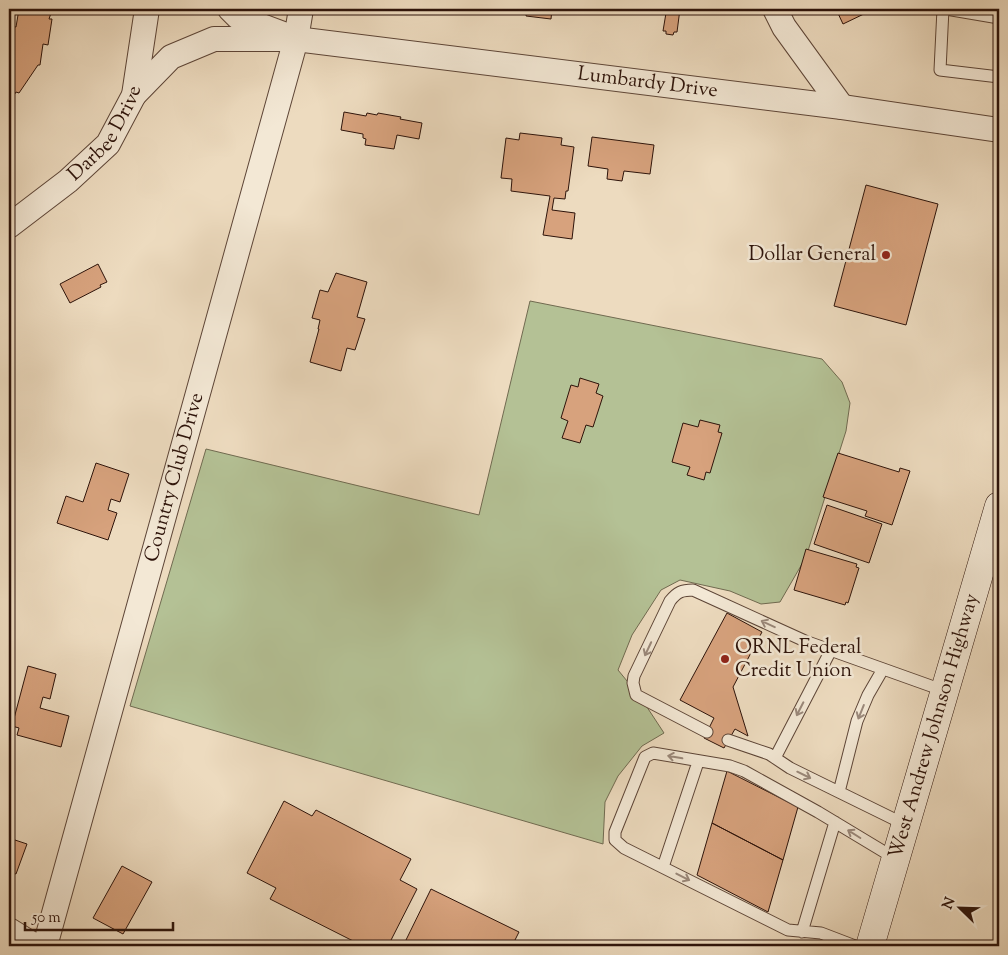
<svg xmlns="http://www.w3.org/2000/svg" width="1008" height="955" font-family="'Sorts Mill Goudy',serif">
<rect width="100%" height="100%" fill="#eddbbf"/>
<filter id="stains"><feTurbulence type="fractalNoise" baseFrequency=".004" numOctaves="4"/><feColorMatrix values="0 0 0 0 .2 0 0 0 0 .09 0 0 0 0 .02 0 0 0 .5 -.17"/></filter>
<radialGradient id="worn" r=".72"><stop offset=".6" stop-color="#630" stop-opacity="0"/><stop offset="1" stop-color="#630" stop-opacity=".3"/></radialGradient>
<path fill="#b4c195" stroke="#706a50" d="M530 301 822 359 842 382 850 403 846 431 806 557 780 602 761 604 730 591 680 580 661 590 632 635 618 670 641 698 664 733 642 746 618 776 605 802 603 844 130 706 206 449 479 515Z"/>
<path fill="#d7a27d" stroke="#2d130a" d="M19 9H48L47 13H51L49 19H52L48 45 43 44 40 65H38L19 93 16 92 9 103V55H13L14 47 9 46V26L16 27Z
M527 9H552L551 19 526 16Z
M658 9H680L677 32H674L673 35 666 34V31H663L666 13 657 12Z
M836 9H866L868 12 843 24Z
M344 112 366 116 367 113 377 115 378 113 401 117 400 119 422 123 419 139 397 135 394 149 365 145 366 139 363 138V134L341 130Z
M520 133 562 138 561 145 574 147 568 191H566L565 199 554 198 552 210 575 213 572 239 543 235 550 196 511 191 512 179 501 178 506 138 519 140Z
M592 137 654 145 650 174 624 171 622 181 607 179 608 169 588 166Z
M866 185 938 204 906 325 834 306Z
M98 264 107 282 100 285 101 287 70 303 60 284Z
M336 273 367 282 357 317 365 319 355 350 347 348 341 371 310 362 319 329H318L320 320 312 318 320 290 328 292Z
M580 378 599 384 596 393 603 396 593 427 586 425 580 443 562 438 568 421 561 418 571 385 578 387Z
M700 420 720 425 718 432 722 433 710 473 706 472 704 480 687 475 690 467 672 462 683 423 698 427Z
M838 453 899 472 900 468 910 471 892 525 865 516 867 511 823 497Z
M96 463 129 474 120 502 111 499 108 510 117 513 108 540 57 523 66 496 83 502Z
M827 505 882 524 869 563 814 544Z
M806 549 857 564 856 567 859 568 848 603 846 602 845 605 794 590Z
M727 613 762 632 733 687 748 736 735 729 724 748 704 738 714 718 680 700Z
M28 666 56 674 50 699 43 697 40 708 69 716 61 747 17 735 19 728 12 726Z
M727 771 798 807 783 860 712 823Z
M284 801 312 816 316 810 411 859 400 880 417 889 388 946H363L270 899 276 888 247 873Z
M712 823 783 860 768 912 697 875Z
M9 838 27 844 16 874 9 872Z
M122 866 152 882 123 934 93 918Z
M431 889 519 932 512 946H413L405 942Z"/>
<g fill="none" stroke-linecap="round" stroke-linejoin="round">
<g stroke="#5d4537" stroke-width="13">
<path id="lane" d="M943 9 940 70 999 77
M946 9 999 18
M707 732 636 695 633 683 634 676 670 601C677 592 682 590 693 590L805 641 945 691
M728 740 769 754 790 768 906 825
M775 758 831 650
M839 792 857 721 868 695 883 669
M663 867 698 762
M802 932 835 822
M855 946 821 933 788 930 624 848 615 840V832L645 757 653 753 730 766 744 771 818 812 896 859"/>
</g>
<g stroke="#5d4537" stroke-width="26">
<g id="street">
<path d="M230 9 238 17 283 34"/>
<path d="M775 9 784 27 842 107"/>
<path id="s1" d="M134 95 171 57 214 39H296L842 107 999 130"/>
<path id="s2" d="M9 226 68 181 108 144 134 95 147 9"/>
<path d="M9 930 35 946"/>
<path id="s3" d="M45 946 296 39 301 9"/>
</g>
</g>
<g stroke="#2d130a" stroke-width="29">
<g id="secondary">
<path id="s4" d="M870 946 999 506"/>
</g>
</g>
<use href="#lane" stroke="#f3e8d5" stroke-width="11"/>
<use href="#street" stroke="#f3e8d5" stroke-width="24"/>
<use href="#secondary" stroke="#f3e8d5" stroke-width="28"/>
</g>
<defs><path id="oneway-shaft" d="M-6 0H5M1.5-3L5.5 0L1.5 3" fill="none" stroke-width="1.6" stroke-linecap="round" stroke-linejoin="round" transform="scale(1.25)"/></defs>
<g stroke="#9a887a">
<use href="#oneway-shaft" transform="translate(768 624) rotate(-155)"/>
<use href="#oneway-shaft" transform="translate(648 649) rotate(115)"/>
<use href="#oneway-shaft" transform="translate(800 709) rotate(117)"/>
<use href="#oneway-shaft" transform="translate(861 712) rotate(112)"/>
<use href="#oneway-shaft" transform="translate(675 757) rotate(-170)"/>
<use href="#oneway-shaft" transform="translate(804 775) rotate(26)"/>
<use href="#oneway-shaft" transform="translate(854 834) rotate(-148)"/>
<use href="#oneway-shaft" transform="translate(683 877) rotate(27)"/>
</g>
<g fill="#8f2418" stroke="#f3e8d5" stroke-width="2">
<circle cx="886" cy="255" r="5"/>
<circle cx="725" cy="659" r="5"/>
</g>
<g text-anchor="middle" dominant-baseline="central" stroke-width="5" stroke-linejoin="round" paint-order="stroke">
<g font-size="20" fill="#2d130a" stroke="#f3e8d5">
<text stroke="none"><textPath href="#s1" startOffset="536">Lumbardy Drive</textPath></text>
<text stroke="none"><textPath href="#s2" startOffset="136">Darbee Drive</textPath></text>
<text stroke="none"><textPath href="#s3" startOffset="486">Country Club Drive</textPath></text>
<text stroke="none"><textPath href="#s4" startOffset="229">West Andrew Johnson Highway</textPath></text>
</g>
<g font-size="20" fill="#2d130a" stroke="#f3e8d5" text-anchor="end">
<text x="876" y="255">Dollar General</text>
<text x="735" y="648" text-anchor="start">ORNL Federal<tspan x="735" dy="23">Credit Union</tspan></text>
</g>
</g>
<rect width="1008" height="955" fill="none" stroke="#eddbbf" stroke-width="30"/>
<rect x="10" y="10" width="988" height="935" fill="none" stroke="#2d130a" stroke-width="2.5"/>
<rect x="15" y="15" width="978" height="925" fill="none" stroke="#2d130a"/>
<g transform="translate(960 908) rotate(293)" stroke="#f3e8d5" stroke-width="4" paint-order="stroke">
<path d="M0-4L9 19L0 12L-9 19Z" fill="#2d130a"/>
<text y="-8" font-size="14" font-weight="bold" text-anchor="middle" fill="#2d130a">N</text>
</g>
<path d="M25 922v8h148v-8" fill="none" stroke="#2d130a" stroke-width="2.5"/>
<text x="32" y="922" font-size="15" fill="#2d130a" stroke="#f3e8d5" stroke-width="4" paint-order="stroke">50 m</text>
<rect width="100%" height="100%" filter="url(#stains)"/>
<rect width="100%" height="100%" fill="url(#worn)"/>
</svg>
